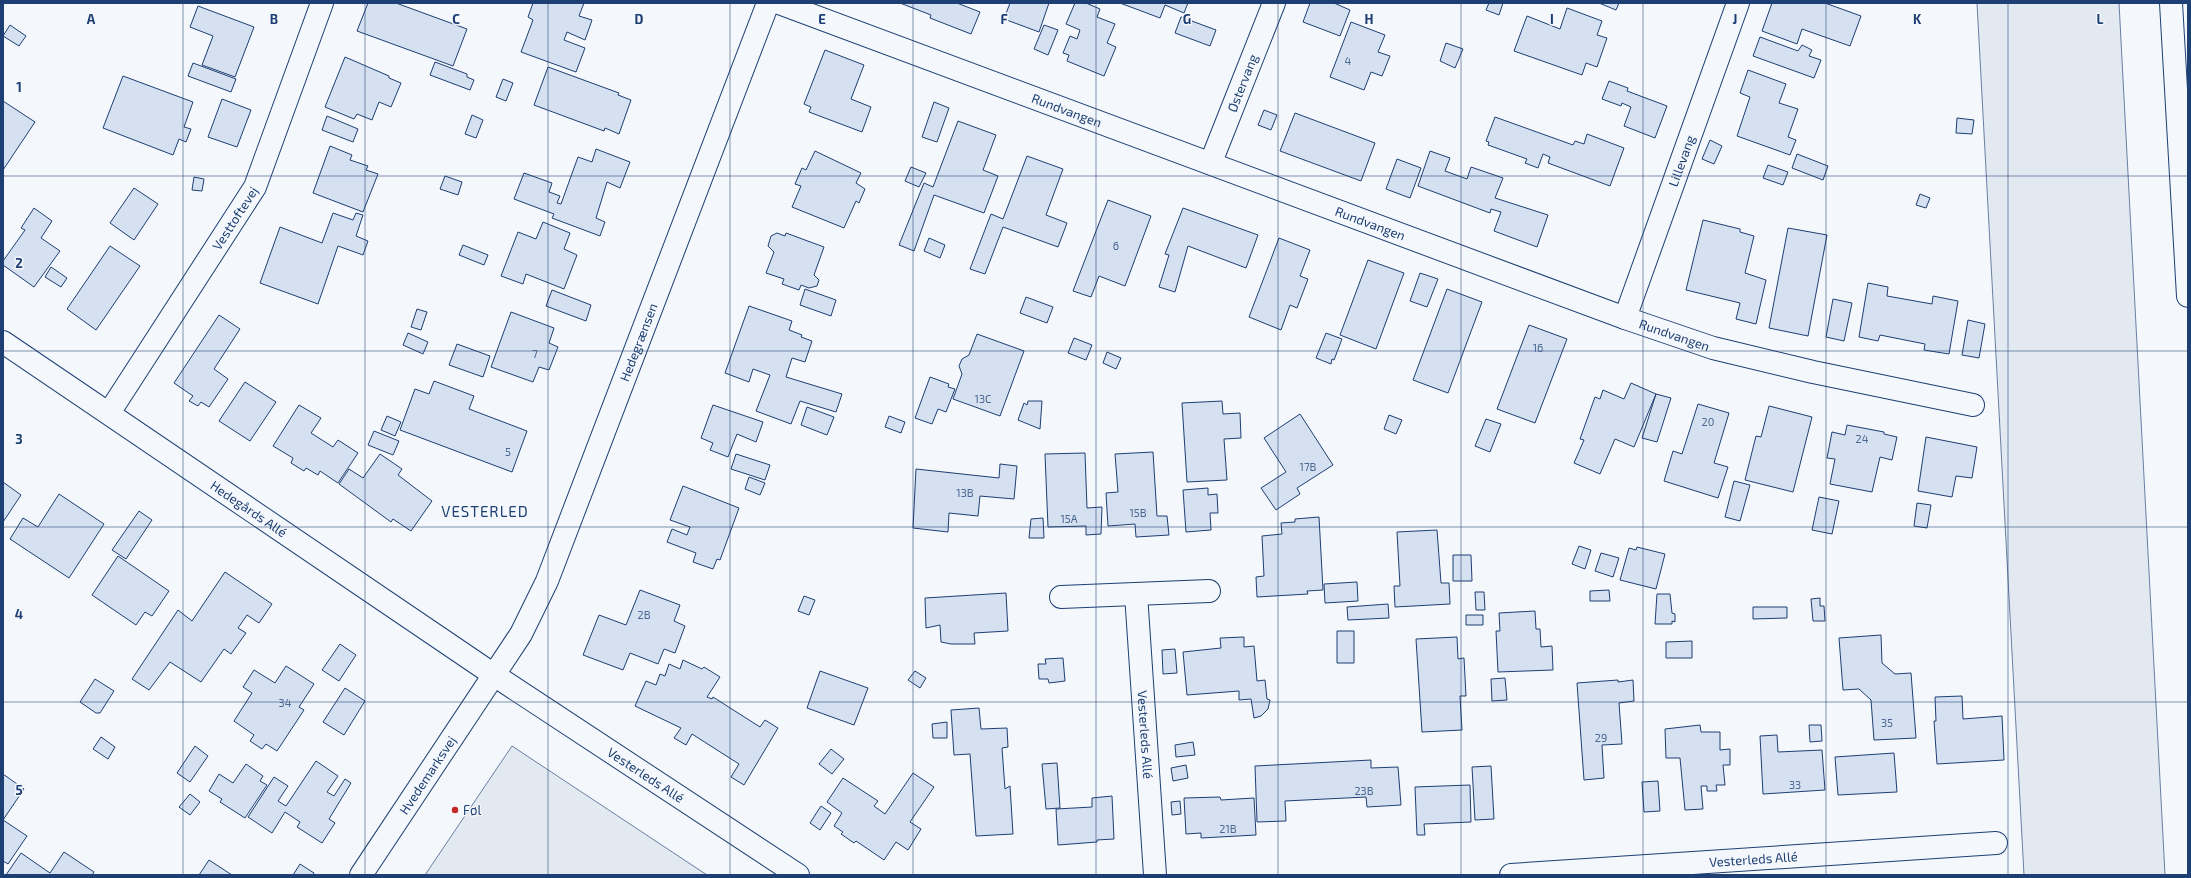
<svg xmlns="http://www.w3.org/2000/svg" width="2191" height="878" font-family="'Exo 2',sans-serif">
<rect width="100%" height="100%" fill="#f4f7fb"/>
<path fill="#e3e9f0" stroke="#687fa3" d="M1977 3H2119L2165 875H2024Z
M512 746 707 875H425Z"/>
<path fill="#d5e0f0" stroke="#1d3f73" d="M368 3H396L467 29 453 66 357 31Z
M533 3H584L579 16 592 20 585 40 567 32 564 40 585 48 576 72 521 52 533 20 528 17Z
M900 3H957L980 12 971 34 930 18 931 15Z
M1010 3H1049L1039 32 1004 19Z
M1075 3H1086L1100 9 1097 17 1115 24 1107 43 1116 47 1104 76 1067 61 1069 55 1063 53 1070 36 1077 39 1080 30 1066 24Z
M1120 3H1188L1184 13 1165 5 1160 18Z
M1310 3H1334L1350 10 1340 36 1303 22Z
M1489 3H1503L1499 15 1486 10Z
M1599 3H1619L1616 10Z
M1772 3H1825L1861 16 1850 46 1802 29 1797 44 1762 31Z
M198 6 254 27 235 77 202 65 213 36 190 27Z
M1567 8 1602 21 1597 35 1607 38 1597 67 1586 63 1582 75 1514 51 1527 16 1560 29Z
M1181 17 1216 30 1210 46 1175 33Z
M1351 22 1385 35 1378 52 1390 56 1382 76 1371 72 1364 90 1330 77Z
M10 25 26 36 19 46 3 36Z
M1044 25 1058 30 1048 55 1034 49Z
M1760 37 1798 51 1802 45 1812 50 1809 56 1821 60 1814 78 1753 56Z
M1446 43 1463 49 1455 68 1440 61Z
M825 50 864 65 851 99 871 107 862 132 809 112 811 107 804 104Z
M345 57 389 76V78L401 83 391 107 379 102 372 120 357 114 354 119 325 107Z
M435 62 467 74V77L474 80 470 90 430 75Z
M193 63 236 79 231 92 188 76Z
M548 67 619 93 618 95 631 100 619 134 605 128 604 131 534 105Z
M1748 70 1786 84 1779 103 1798 109 1788 137 1796 140 1790 155 1737 136 1750 97 1740 93Z
M123 76 193 102 184 127 191 129 186 142 179 139 173 155 103 128Z
M503 79 513 83 506 101 496 97Z
M1609 81 1628 88 1627 91 1667 106 1655 138 1624 126 1631 107 1622 103 1621 106 1602 99Z
M222 99 251 110 237 147 208 137Z
M3 101 35 122 3 170Z
M934 102 949 108 937 142 922 137Z
M1264 110 1277 115 1271 130 1258 125Z
M1295 113 1375 143 1361 181 1280 151Z
M472 115 483 120 476 138 465 134Z
M327 116 358 129 353 142 322 130Z
M1495 117 1573 145 1575 141 1584 144 1587 134 1624 148 1610 186 1548 163 1550 157 1543 154 1538 168 1525 163 1527 159 1488 145 1489 142 1486 141Z
M1957 118 1974 120 1972 134 1956 133Z
M958 121 996 135 983 170 998 176 984 213 934 195 914 251 899 245 924 183 933 187Z
M1710 140 1722 146 1714 164 1702 159Z
M330 146 352 155 350 160 368 166 366 170 378 174 363 212 313 193Z
M596 149 630 162 620 188 607 182 596 218 605 222 600 236 552 218 554 214 514 199 524 173 552 183 549 192 560 196 557 203 561 204 578 157 592 162Z
M815 151 861 173 856 183 865 189 859 203 856 201 844 228 792 207 801 186 795 184 802 168 806 170Z
M1430 151 1450 158 1445 171 1467 179 1471 167 1503 178 1495 198 1548 215 1537 247 1494 231 1501 212 1491 209 1490 213 1418 186Z
M1797 154 1828 166 1823 180 1792 168Z
M1027 156 1063 169 1046 215 1067 223 1058 247 1003 227 985 274 970 269 991 214 1003 219Z
M1397 159 1421 168 1410 198 1386 189Z
M1768 165 1788 172 1783 185 1763 178Z
M911 167 926 173 919 187 905 181Z
M445 176 462 182 458 195 440 189Z
M194 177 204 179 202 191 192 190Z
M134 188 158 204 134 240 110 223Z
M1920 194 1930 198 1926 208 1916 205Z
M1108 200 1151 216 1125 286 1099 276 1091 297 1073 291Z
M34 208 52 221 41 238 60 251 34 287 3 265V261L25 230 21 228Z
M1183 208 1258 235 1246 268 1188 246 1175 292 1159 287 1169 255 1165 254Z
M333 213 353 220 356 213 363 215 356 236 368 241 363 255 338 246 318 304 260 283 280 227 322 243Z
M1703 220 1740 229V232L1754 236 1745 273 1766 280 1756 324 1736 319 1740 303 1686 290Z
M543 222 570 233 564 249 577 255 564 289 526 274 523 284 501 276 518 232 536 239Z
M1788 228 1827 235 1808 336 1769 328Z
M777 233 785 236 786 233 824 247 814 275 819 280 817 286 809 288 801 285 799 290 782 284 784 279 766 273 774 252 768 246 771 236Z
M929 238 945 245 940 258 924 251Z
M1279 238 1310 250 1300 276 1308 279 1297 308 1290 305 1281 330 1249 317Z
M463 245 488 255 484 265 459 255Z
M110 246 140 266 96 330 67 309Z
M1368 260 1404 273 1376 349 1340 335Z
M51 267 67 278 61 287 45 277Z
M1420 273 1438 279 1427 307 1410 301Z
M1868 283 1888 287 1887 296 1932 304 1933 296 1958 301 1949 354 1924 350 1925 344 1880 335 1878 341 1859 337Z
M805 289 836 300 831 316 800 305Z
M1447 289 1482 302 1448 393 1413 380Z
M552 290 591 305 586 321 546 306Z
M1026 297 1053 307 1047 323 1020 313Z
M1833 299 1852 303 1844 341 1826 337Z
M749 306 792 321 789 330 802 335 801 337 812 341 805 362 792 358 786 377 842 394 836 412 800 401 791 424 756 411 770 375 753 369 749 382 725 373Z
M417 309 427 312 421 330 411 327Z
M511 312 554 328 549 343 558 347 549 370 539 367 533 382 491 367Z
M219 315 240 329 214 369 228 379 209 407 201 402 198 406 189 401 193 396 174 383Z
M1968 320 1985 324 1979 358 1962 355Z
M1529 325 1567 339 1535 423 1497 409Z
M408 333 428 342 423 354 403 345Z
M1326 333 1342 339 1334 360 1332 359 1331 364 1316 358Z
M977 334 1024 351 1000 416 953 399 962 374 959 366 962 359 969 355Z
M1074 338 1092 345 1086 360 1068 353Z
M457 344 490 356 483 377 449 365Z
M1107 352 1121 358 1116 369 1103 363Z
M930 377 949 384 948 387 955 389 946 412 938 409 932 424 915 418Z
M434 381 474 396 469 409 527 431 512 472 400 430 415 389 429 394Z
M245 382 276 402 250 441 219 421Z
M1631 383 1656 394 1634 447 1615 439 1600 474 1574 463 1584 440 1580 439 1595 397 1600 399 1603 390 1624 399Z
M1656 394 1671 398 1657 442 1642 438Z
M1028 401H1042L1040 429 1018 420 1024 403 1027 405Z
M1222 401 1223 414 1240 413 1241 438 1224 439 1227 480 1187 482 1182 403Z
M1698 404 1729 413 1714 463 1728 467 1718 498 1664 481 1673 451 1682 454Z
M299 405 321 418 311 433 333 447 338 440 358 453 338 483 320 471 318 475 306 468 304 471 291 463 293 458 273 446Z
M713 405 763 422 756 442 737 434 728 457 710 450 713 443 701 438Z
M1769 406 1812 417 1793 492 1745 480 1756 436 1761 437Z
M807 407 834 417 827 435 801 425Z
M1300 414 1333 465 1297 488 1300 494 1276 510 1261 488 1286 472 1264 438Z
M1389 415 1402 420 1396 434 1384 429Z
M387 416 401 422 395 436 381 430Z
M889 416 905 422 901 433 885 427Z
M1486 419 1501 424 1490 452 1475 446Z
M1847 425 1884 432V434L1897 437 1892 460 1880 457 1872 492 1830 484 1835 459 1827 458 1832 432 1845 435Z
M374 431 399 441 393 455 368 445Z
M1926 437 1977 447 1972 478 1956 476 1952 497 1918 491Z
M1153 452 1157 516H1167L1169 535 1136 537 1135 524 1108 526 1106 493 1118 492 1115 454Z
M1085 453 1087 508 1102 507 1101 534 1086 535V526L1048 527 1045 454Z
M380 454 402 469 398 475 432 501 411 531 393 519 391 522 339 484 349 469 363 478Z
M736 454 770 465 765 480 731 469Z
M1000 464 1017 466 1014 499 980 496 978 516 949 513 948 532 913 528 916 469 999 478Z
M749 477 765 483 760 495 745 489Z
M1734 481 1750 485 1740 521 1725 517Z
M3 482 21 495 3 522Z
M683 486 739 508 720 560 717 559 713 569 693 562 696 553 667 542 672 529 687 535 690 527 670 520Z
M1208 488V495L1217 494 1218 513H1210L1211 530 1186 532 1183 490Z
M59 494 104 524 69 578 10 539 23 518 38 527Z
M1819 497 1839 501 1832 534 1812 530Z
M1917 503 1931 505 1927 528 1914 526Z
M139 511 152 520 126 559 112 550Z
M1319 517 1323 590 1307 591 1308 594 1257 597 1256 577 1264 576 1262 536 1282 534 1281 523 1295 522V519Z
M1043 518 1044 538H1029L1031 519Z
M1437 530 1441 583H1449L1450 604 1395 607 1394 586H1400L1397 532Z
M1579 546 1591 550 1585 569 1572 564Z
M1637 547 1665 554 1656 589 1620 580 1629 548 1636 550Z
M1601 553 1619 558 1613 577 1595 571Z
M1453 555H1471L1472 581H1453Z
M118 556 169 591 152 616 145 612 136 625 92 595Z
M225 572 272 604 259 623 247 615 238 628 246 633 231 654 224 649 201 682 170 662 149 690 132 679 178 610 192 621Z
M1357 582 1358 601 1325 603 1324 584Z
M640 590 680 605 674 621 685 626 675 653 664 649 658 664 630 653 623 670 583 655 599 615 626 625Z
M1609 590 1610 601H1590V591Z
M1475 592H1484L1485 610H1476Z
M1006 593 1008 631 974 633 975 644H951L941 642 940 625 926 628 925 598Z
M1657 594H1670L1672 613 1675 614V622L1672 621V624H1655Z
M804 596 815 600 809 615 798 611Z
M1820 598V606H1824L1825 621H1813L1811 599Z
M1388 604 1389 618 1348 620 1347 607Z
M1753 607H1787V618L1753 619Z
M1535 611 1536 629H1540L1541 647 1552 646 1553 670 1498 672 1496 631H1500L1499 613Z
M1466 615H1483V625H1466Z
M1337 631H1354V663H1337Z
M1881 635 1882 663 1895 674 1911 673 1916 738 1874 740 1871 700 1859 689 1843 690 1839 638Z
M1244 637V647L1254 646 1257 681 1265 680 1267 699 1270 700 1268 709 1261 716 1254 718 1251 699 1239 700V691L1187 695 1183 652 1221 648 1220 638Z
M1457 637 1458 659 1464 658 1466 696H1460L1462 730 1422 732 1416 639Z
M1692 641V658H1666V642Z
M340 644 356 655 339 681 322 670Z
M1175 649 1177 673 1163 674 1162 650Z
M1063 658 1065 681 1049 683 1048 679H1039L1038 664H1046L1045 659Z
M683 660 702 669 704 667 720 677 707 697 712 699 713 697 760 727 765 720 778 728 744 785 731 777 739 764 692 734 686 745 674 738 681 728 635 706 646 681 656 685 660 674 665 676 669 664 680 669Z
M286 666 314 684 299 707 304 710 277 751 266 744 262 749 250 741 254 735 234 721 252 693 243 687 254 670 275 683Z
M820 671 868 688 854 725 807 708Z
M915 671 926 678 920 688 908 680Z
M1505 678 1507 700 1492 701 1491 679Z
M95 679 114 691 100 713H96L80 702Z
M1618 680V682L1633 680 1634 701 1619 703 1622 744 1602 745 1604 778 1584 780 1577 683Z
M345 688 365 701 344 735 323 722Z
M1962 696 1963 719 2002 716 2004 760 1937 764 1934 721H1936L1935 697Z
M979 708 981 729 1007 728 1008 747 1002 748 1005 789 1010 786 1013 834 976 836 970 754 954 755 951 710Z
M947 722V738H933L932 724Z
M1700 725 1701 732H1720V750L1730 749V765H1723L1725 785H1716L1717 791H1707V786H1701L1703 809 1685 810 1680 758H1666L1665 729Z
M1809 725H1821L1822 741 1810 742Z
M1777 735 1778 752 1822 750 1825 790 1763 794 1760 736Z
M101 737 115 747 108 759 93 749Z
M1193 742 1195 755 1176 757 1175 745Z
M195 746 208 756 190 782 177 773Z
M831 749 844 759 832 774 819 764Z
M1894 753 1897 792 1838 795 1835 757Z
M1371 760V768L1398 767 1401 805 1367 807 1366 797 1285 801 1286 821 1257 822 1255 766Z
M316 761 338 776 327 792 334 796 345 779 351 783 329 819 335 823 322 843 297 827 300 822 285 812 272 833 248 817 274 777 288 786 278 801 286 806Z
M1057 763 1060 808 1046 809 1042 764Z
M246 764 263 776 260 781 267 785 245 818 220 802 222 799 209 791 219 774 233 783Z
M1186 765 1188 778 1173 781 1171 768Z
M1491 766 1494 819 1475 820 1472 767Z
M913 773 934 787 910 822 921 829 908 850 896 842 884 860 856 841 854 843 841 834 843 832 834 826 842 813 827 802 843 778 878 801 874 806 885 814Z
M3 774 24 789 3 820Z
M1658 781 1660 811 1644 812 1642 782Z
M1470 785 1471 822 1424 824 1425 835H1417L1415 787Z
M190 794 200 802 190 815 179 807Z
M1112 796 1114 839 1097 840V842L1058 845 1056 809 1092 807V798Z
M1220 797 1221 800 1254 798 1256 835 1201 838V833L1186 834 1184 798Z
M1180 801 1181 814 1172 815 1171 802Z
M821 806 831 813 820 830 810 823Z
M3 820 27 836 8 864 3 861Z
M64 852 94 872 92 875H6L21 853 50 873Z
M209 860 232 875H199Z
M300 864 314 873 313 875H293Z"/>
<g fill="none" stroke-linecap="round" stroke-linejoin="round">
<g stroke="#1d3f73" stroke-width="24">
<g id="minor">
<path id="s1" d="M779 3 1625 318 1713 348 1813 372 1973 405"/>
<path d="M2171 3 2188 296"/>
<path id="s2" d="M1211 162 1274 3"/>
<path id="s3" d="M1625 318 1738 3"/>
<path id="s4" d="M3 342 494 675 798 875"/>
<path id="s5" d="M109 413 255 187 322 3"/>
<path id="s6" d="M1136 594 1155 875"/>
<path d="M1061 597 1209 591"/>
<path id="s7" d="M361 875 521 634 547 581 768 3"/>
<path id="s8" d="M1511 875 1996 843"/>
</g>
</g>
<use href="#minor" stroke="#f4f7fb" stroke-width="22"/>
</g>
<path fill="none" stroke="#1d3f73" stroke-width="1" stroke-opacity="0.55" d="M183 3V875M365 3V875M548 3V875M730 3V875M913 3V875M1096 3V875M1278 3V875M1461 3V875M1643 3V875M1826 3V875M2008 3V875M3 176H2188M3 351H2188M3 527H2188M3 702H2188"/>
<circle fill="#c62828" stroke="#f4f7fb" stroke-width="1.5" cx="455" cy="810" r="4"/>
<g text-anchor="middle" dominant-baseline="central" stroke-width="3" stroke-linejoin="round" paint-order="stroke">
<g font-size="11" fill="#4b6792">
<text x="1348" y="60">4</text>
<text x="1116" y="245">6</text>
<text x="1538" y="347">16</text>
<text x="535" y="353">7</text>
<text x="983" y="398">13C</text>
<text x="1708" y="421">20</text>
<text x="1862" y="438">24</text>
<text x="508" y="451">5</text>
<text x="1308" y="466">17B</text>
<text x="965" y="492">13B</text>
<text x="1138" y="512">15B</text>
<text x="1069" y="518">15A</text>
<text x="644" y="614">2B</text>
<text x="285" y="702">34</text>
<text x="1887" y="722">35</text>
<text x="1601" y="737">29</text>
<text x="1795" y="784">33</text>
<text x="1364" y="790">23B</text>
<text x="1228" y="828">21B</text>
</g>
<g font-size="13" fill="#1d3f73" stroke="#f4f7fb">
<text stroke="none"><textPath href="#s2" startOffset="85">Østervang</textPath></text>
<text stroke="none"><textPath href="#s1" startOffset="307">Rundvangen</textPath></text>
<text stroke="none"><textPath href="#s3" startOffset="167">Lillevang</textPath></text>
<text stroke="none"><textPath href="#s5" startOffset="232">Vesttoftevej</textPath></text>
<text stroke="none"><textPath href="#s1" startOffset="631">Rundvangen</textPath></text>
<text stroke="none"><textPath href="#s1" startOffset="955">Rundvangen</textPath></text>
<text stroke="none"><textPath href="#s7" startOffset="604">Hedegrænsen</textPath></text>
<text stroke="none"><textPath href="#s4" startOffset="297">Hedegårds Allé</textPath></text>
<text stroke="none"><textPath href="#s6" startOffset="141">Vesterleds Allé</textPath></text>
<text stroke="none"><textPath href="#s7" startOffset="120">Hvedemarksvej</textPath></text>
<text stroke="none"><textPath href="#s4" startOffset="775">Vesterleds Allé</textPath></text>
<text stroke="none"><textPath href="#s8" startOffset="243">Vesterleds Allé</textPath></text>
</g>
<g font-size="13" fill="#1d3f73" stroke="#f4f7fb" text-anchor="start">
<text x="463" y="810">Føl</text>
</g>
<g font-size="15" letter-spacing="1" fill="#1d3f73" stroke="#f4f7fb">
<text x="485" y="511">VESTERLED</text>
</g>
</g>
<g font-size="13" text-anchor="middle" font-weight="bold" fill="#1d3f73" stroke="#f4f7fb" stroke-width="3" stroke-linejoin="round" paint-order="stroke">
<text x="91" y="24">A</text>
<text x="274" y="24">B</text>
<text x="456" y="24">C</text>
<text x="639" y="24">D</text>
<text x="822" y="24">E</text>
<text x="1004" y="24">F</text>
<text x="1187" y="24">G</text>
<text x="1369" y="24">H</text>
<text x="1552" y="24">I</text>
<text x="1735" y="24">J</text>
<text x="1917" y="24">K</text>
<text x="2100" y="24">L</text>
<text x="19" y="92">1</text>
<text x="19" y="268">2</text>
<text x="19" y="444">3</text>
<text x="19" y="619">4</text>
<text x="19" y="795">5</text>
</g>
<rect width="2191" height="878" fill="none" stroke="#1d3f73" stroke-width="8"/>
</svg>
